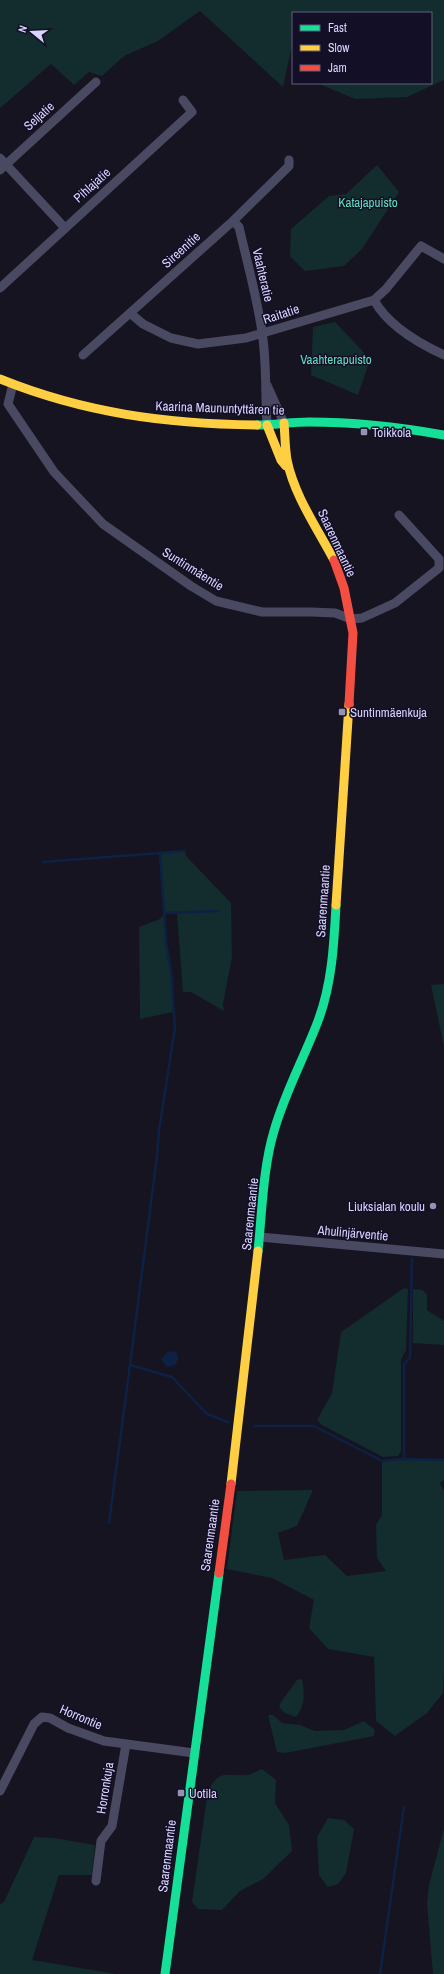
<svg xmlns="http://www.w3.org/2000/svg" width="444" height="1974" font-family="'Archivo Narrow',sans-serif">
<rect width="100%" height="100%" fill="#161421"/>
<path fill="#132c2d" d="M0 0H444V80L407 97 355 99 317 83H431V13H293V47L292 45 283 87 200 11 158 41 124 56 102 76 89 72 74 85 51 64 0 108Z
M377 165 399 192 362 249 344 266 305 271 290 256 291 229 329 196 346 194Z
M335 322 370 359 358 395 311 375 313 327Z
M185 851 186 856 231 903 232 957 223 1004 224 1011 191 992H183L177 914 165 913 166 942 171 972 173 1012 140 1019 139 927 160 919 165 913 160 853Z
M444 984V1046L431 985Z
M404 1288 408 1289 406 1350 401 1360V1452L398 1456 383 1457 322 1425 317 1420 332 1393 341 1332Z
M413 1289 422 1290 427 1294V1310L444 1321V1345L413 1343Z
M404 1459 444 1460V1480L440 1483 444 1491V1671L443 1693 427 1713 395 1736 376 1721 374 1657 328 1649 309 1628 314 1600 272 1578 227 1569 237 1491 313 1490 297 1526 278 1533 284 1560 325 1555 347 1576 386 1571 377 1558 376 1525 382 1515V1461Z
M302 1679C305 1693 305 1705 296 1717L285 1713 279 1707C283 1696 291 1690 297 1680Z
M268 1715H273L282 1723 300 1725 315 1731 344 1730 364 1721 375 1730 374 1736 285 1753 277 1752Z
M262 1769 276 1780 275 1803 289 1825 292 1851 263 1879 240 1891 222 1910 198 1909 192 1902 208 1790C221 1768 227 1777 247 1775 252 1774 257 1771 262 1769Z
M328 1818 344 1820 354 1829 346 1873 338 1884 328 1887 319 1875 317 1837Z
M444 1828V1974H433L427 1903 429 1885Z
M34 1837 54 1838 95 1845 92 1875H59L32 1960 116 1974H0V1904L4 1902Z"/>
<path fill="#0d2144" d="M174 1351 177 1353 178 1359 175 1365 167 1367 161 1359 168 1352Z"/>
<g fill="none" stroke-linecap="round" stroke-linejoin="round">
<path stroke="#0d2144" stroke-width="2.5" d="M160 853 166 942 171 972 175 1028 159 1130 157 1156 130 1365 172 1377 207 1414 228 1422
M43 862 185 851
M165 913 218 911
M412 1259 410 1358 404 1364V1459L444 1460
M255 1426H314L382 1461 404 1459
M109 1523 130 1365
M380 1974 404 1807"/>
<path stroke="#4a4962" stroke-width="9" d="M0 158 65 228
M0 170 96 82
M233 221 239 227C247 262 257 297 262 332 267 363 265 394 267 425
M0 288 192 112 183 100
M374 300C388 326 418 343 444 355
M130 313 143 324 171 338 198 344 246 338 374 300 386 289 421 246 444 259
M83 355 233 221 289 166V160
M13 384 8 404 54 472 103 524 191 586 216 601 262 612H312L335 613 351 619 362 618 395 603 439 568V559L399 515
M267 385 284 423
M260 1237 444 1254
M0 1791 34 1724 42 1717 50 1718 68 1728 104 1741 194 1753
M96 1881 101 1841 112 1826 126 1744"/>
<path stroke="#16e098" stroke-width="9" d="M257 425C274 425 292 422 309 422 355 422 399 427 444 435
M258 1251C262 1213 263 1167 274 1131 285 1092 304 1058 318 1021 332 984 334 944 336 905
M165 1974 219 1573"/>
<path stroke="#ffcf43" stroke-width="9" d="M0 379C84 413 166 424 257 425
M284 423C285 435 285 448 287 460 294 495 317 528 334 560
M267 425 281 460 286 466
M336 905 349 704
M231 1484 258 1251"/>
<path stroke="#f24e42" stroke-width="9" d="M334 560 344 588 353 633 349 704
M219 1573 231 1484"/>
</g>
<g fill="#9591b1" stroke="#130f26" stroke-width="1.5">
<rect x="360" y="428" width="8" height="8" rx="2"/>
<rect x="338" y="708" width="8" height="8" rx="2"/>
<circle cx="433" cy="1206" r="4"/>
<rect x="177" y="1789" width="8" height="8" rx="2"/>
</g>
<g text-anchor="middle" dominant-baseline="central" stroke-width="3" stroke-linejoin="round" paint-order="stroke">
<g font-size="13" fill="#d9d4ff" stroke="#130f26">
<text transform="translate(39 116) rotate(-42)">Seljatie</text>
<text transform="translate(92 185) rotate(-42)">Pihlajatie</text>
<text transform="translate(181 250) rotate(-42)">Sireenitie</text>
<text transform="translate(263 275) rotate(77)">Vaahteratie</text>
<text transform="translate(281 314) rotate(-18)">Raitatie</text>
<text transform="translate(220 408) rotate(2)">Kaarina Maununtyttären tie</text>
<text transform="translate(337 543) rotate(65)">Saarenmaantie</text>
<text transform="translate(193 569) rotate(32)">Suntinmäentie</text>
<text transform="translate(323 901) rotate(-86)">Saarenmaantie</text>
<text transform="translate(250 1214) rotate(-84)">Saarenmaantie</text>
<text transform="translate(353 1233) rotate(5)">Ahulinjärventie</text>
<text transform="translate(210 1535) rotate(-82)">Saarenmaantie</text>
<text transform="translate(81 1717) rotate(23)">Horrontie</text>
<text transform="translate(105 1788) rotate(-81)">Horronkuja</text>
<text transform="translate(167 1856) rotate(-83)">Saarenmaantie</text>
</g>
<g font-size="13" fill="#5fe0c0" stroke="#130f26">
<text x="368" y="202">Katajapuisto</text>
<text x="336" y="359">Vaahterapuisto</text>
</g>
<g font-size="13" fill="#d9d4ff" stroke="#130f26" text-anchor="start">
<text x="372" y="432">Toikkola</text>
<text x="350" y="712">Suntinmäenkuja</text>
<text x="425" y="1206" text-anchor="end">Liuksialan koulu</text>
<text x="189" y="1793">Uotila</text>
</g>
</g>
<rect x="292" y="12" width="140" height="72" fill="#130f26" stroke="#625e7d"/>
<rect x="300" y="25" width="20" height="6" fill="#16e098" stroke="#625e7d"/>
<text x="328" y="32" font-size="12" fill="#d9d4ff">Fast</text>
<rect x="300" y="45" width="20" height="6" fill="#ffcf43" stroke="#625e7d"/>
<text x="328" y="52" font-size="12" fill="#d9d4ff">Slow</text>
<rect x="300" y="65" width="20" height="6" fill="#f24e42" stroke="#625e7d"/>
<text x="328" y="72" font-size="12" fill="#d9d4ff">Jam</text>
<g transform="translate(32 32) rotate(288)" stroke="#130f26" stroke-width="3" paint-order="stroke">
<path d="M0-3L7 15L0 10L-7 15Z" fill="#d9d4ff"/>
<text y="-6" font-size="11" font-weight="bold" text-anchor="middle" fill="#d9d4ff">N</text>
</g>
</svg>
